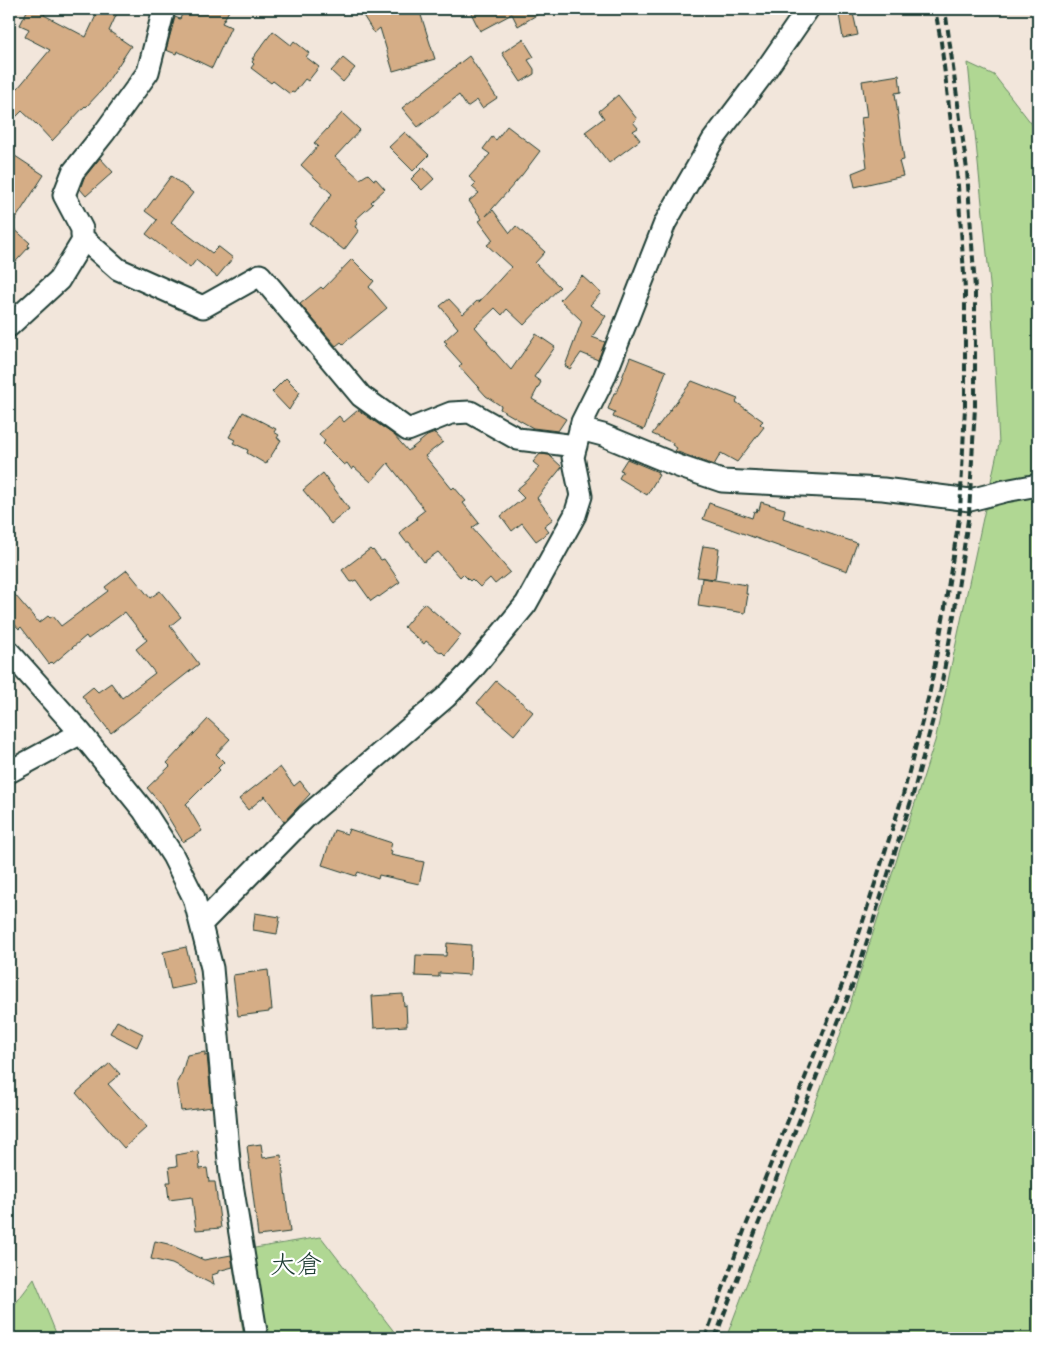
<svg xmlns="http://www.w3.org/2000/svg" width="1047" height="1347" font-family="Caveat,'Klee One',sans-serif">
<rect width="100%" height="100%" fill="#f2e6db"/>
<filter id="ink" filterUnits="userSpaceOnUse"><feTurbulence type="fractalNoise" baseFrequency=".02" numOctaves="2"/><feDisplacementMap in="SourceGraphic" scale="10" xChannelSelector="R" yChannelSelector="G"/><feConvolveMatrix kernelMatrix="1 2 1 2 8 2 1 2 1" color-interpolation-filters="sRGB"/></filter>
<g filter="url(#ink)">
<path fill="#b0d793" stroke="#688a64" d="M968 63 994 75 1038 132V1338H726L834 1054 935 741 999 444 991 294Z
M321 1237 399 1338H244L231 1252Z
M34 1279 58 1338H9V1312Z"/>
<path fill="#d5ad86" stroke="#1f3d34" d="M28 9H47L44 15 86 37 99 9H119L109 31 131 46 102 90 86 107 85 106 52 141 37 125 22 111 9 124V96L17 88H18L50 50 25 37 29 29 20 25Z
M184 9H230L222 23 231 27 212 68 177 51 176 54 166 50 175 17 180 19Z
M359 9H419L435 59 393 71 380 28 374 33Z
M469 9H547L518 26 512 14 480 31Z
M838 9H852L858 35 843 38Z
M273 31 291 45 294 41 309 53 306 57 319 67 308 81 305 79 294 93 292 92 290 94 273 81 271 83 251 68 254 64 252 62 254 59H252Z
M523 39 534 57 528 60 534 69V74L521 82 502 53Z
M469 56 497 98 482 108 477 100 467 107 459 95 418 127 402 108Z
M343 58 355 68 343 82 331 71Z
M899 75 901 92 895 93 904 160 899 161 903 176 855 187 852 173 867 167 861 118 867 117 862 81Z
M618 95 637 119 633 122 638 128 633 131 640 140 609 163 585 132 604 118 599 111Z
M342 113 360 130 335 157 360 179 368 174 374 180 376 179 385 189 371 202 373 204 355 220 358 222 355 227 359 230 344 250 310 224 332 194 301 165 318 146 314 143Z
M507 126 540 151 522 175 486 216 493 210 510 233 516 226 545 252 535 263 560 287 524 325 507 309 502 315 495 308 475 327 488 342 487 343 511 370 536 334 555 347 534 377 541 382 532 399 566 419 558 431 533 428 500 409 501 406 486 396 459 366 462 364 445 345 447 343 444 341 458 328 440 306 449 299 463 314 477 301 479 302 511 267 487 245 493 240 479 221 482 219 469 201 479 193 472 187 476 183 469 177 490 154 483 149 492 137 496 140Z
M405 132 429 155 413 171 389 147Z
M9 152 44 175 11 226 30 243 28 245 29 247 9 269Z
M100 158 113 172 86 196 80 189 84 178Z
M423 167 434 179 422 190 411 179Z
M171 176 193 193 171 222 212 253 218 247H219L233 258 217 277 196 260 190 268 146 234 157 220 145 211Z
M352 259 374 281 369 287 387 308 343 344 341 342 336 346 300 304 321 287 323 289Z
M582 276 601 293 590 305 606 316 592 337 605 342 598 360 581 353 570 369 565 366 582 321 560 300Z
M630 357 666 371 644 430 613 417 615 412 608 409 614 393H616Z
M286 378 300 392 289 410 272 392Z
M692 381 738 399 736 402 763 421 760 424 764 427 737 462 721 453 714 465 675 451 677 448 672 445 673 443 652 434Z
M358 410 394 435 408 451 427 436 435 433 443 442 425 456 452 489 454 487 466 501 463 503 479 523 472 528 510 572 495 584 490 578 480 587 472 579 470 581 463 574 460 577 438 552 424 562 409 542H406L400 534 402 532 401 531 417 519 416 517 425 510 388 463 371 482 354 467 352 470 347 463 344 465 323 444 325 441 319 434 339 416 344 422Z
M243 412 276 429 274 432 279 435 277 438 281 440 266 464 247 453 248 450 233 443 235 440 229 437Z
M540 454 549 455 562 467 537 498 553 519 544 526 549 532 536 541 522 523 512 531 501 516 524 498 516 490 528 480 539 467 533 462Z
M627 459 658 472 657 474 659 475 647 495 619 478 623 471 620 470Z
M323 473 349 509 331 524 303 490Z
M761 502 785 509 783 518 857 543 847 571 703 519 709 503 752 518 754 511 756 512 757 509 759 510Z
M703 546 719 548 715 579 697 577Z
M370 549 372 551 373 550 381 560 384 559 400 582 379 597 378 596 371 601 356 580 351 582 342 570Z
M127 570 150 598 160 591 181 617 170 626 199 664 111 733 82 696 93 687 98 692 111 683 122 698 155 673 136 649 147 640 125 612 88 639 86 636 53 664 51 662 49 664 21 627 19 629 9 618V588L39 623 48 616 50 618 53 616 61 626 108 591 105 587Z
M702 578 747 585 746 594H748L745 613 698 606Z
M424 603 461 635 445 655 442 652 441 653 426 641 424 644 404 627Z
M496 681 533 712 514 735 477 703Z
M208 719 230 739 216 754 224 762 218 768 220 770 186 804 202 831 183 842 159 802 147 788 170 766 167 763Z
M280 767 294 786 300 781 310 794 284 822 265 796 248 810 239 799Z
M349 829 392 843 390 850 392 851 391 855 424 862 419 884 379 875 378 879 358 872 356 876 322 865 334 830 347 834Z
M255 913 280 917 277 934 253 930Z
M447 943 471 945 470 975 439 973V977L415 976 416 955 446 956Z
M186 947 195 984 171 989 163 952Z
M268 970 272 1010H269V1012L238 1016 233 975Z
M403 994 404 1006 406 1005 407 1026 374 1028 372 996Z
M117 1021 143 1034 137 1047 110 1033Z
M205 1052V1056L207 1055 212 1107 181 1111 177 1082 182 1073 187 1055Z
M110 1063 120 1074 108 1084 147 1127 124 1148 76 1093Z
M261 1144 263 1158 281 1155 290 1232 258 1236 247 1146Z
M198 1151 200 1169 207 1168 209 1182H215L221 1228 196 1230 192 1197 169 1200 167 1182H171L169 1167 177 1166 176 1155Z
M155 1241 168 1244 204 1260 231 1255 233 1267 218 1271V1273L212 1275 214 1285 172 1264 151 1259Z"/>
<g fill="none" stroke-linecap="round" stroke-linejoin="round">
<g stroke="#1f3d34" stroke-width="25">
<path id="minor" d="M164 9 148 72 104 133 73 172 64 195 82 229V236L84 239 118 269 203 307 260 275 361 396 408 430 451 413 470 412 518 439 576 446
M9 326 59 280 84 239
M580 429 603 435 678 466 722 481 883 489 970 500 1005 491 1038 485
M9 652 81 733 144 811 173 856 194 898 212 968 230 1172 257 1338
M9 772 81 733
M201 924 307 816 446 697 471 671 526 604 575 515 581 496 573 457 582 422 604 378 665 223 713 140 763 74 808 9"/>
</g>
<use href="#minor" stroke="#fff" stroke-width="21"/>
<path stroke="#1f3d34" stroke-width="4" stroke-dasharray="8 4" stroke-linecap="butt" d="M705 1338 744 1231 846 975 903 795 930 691 944 613 960 512 965 407V289L957 171 941 42 935 9
M715 1338 754 1235 855 979 912 798 940 693 954 615 969 513 975 407V289L967 170 945 9"/>
</g>
</g>
<g text-anchor="middle" dominant-baseline="central" stroke-width="4.5" stroke-linejoin="round" paint-order="stroke">
<g font-size="26" fill="#1f3d34" stroke="#fff">
<text x="296" y="1264">大倉</text>
</g>
</g>
<rect width="1047" height="1347" fill="none" stroke="#fff" stroke-width="30"/>
<rect x="15" y="15" width="1017" height="1317" fill="none" stroke="#1f3d34" stroke-width="2" filter="url(#ink)"/>
</svg>
